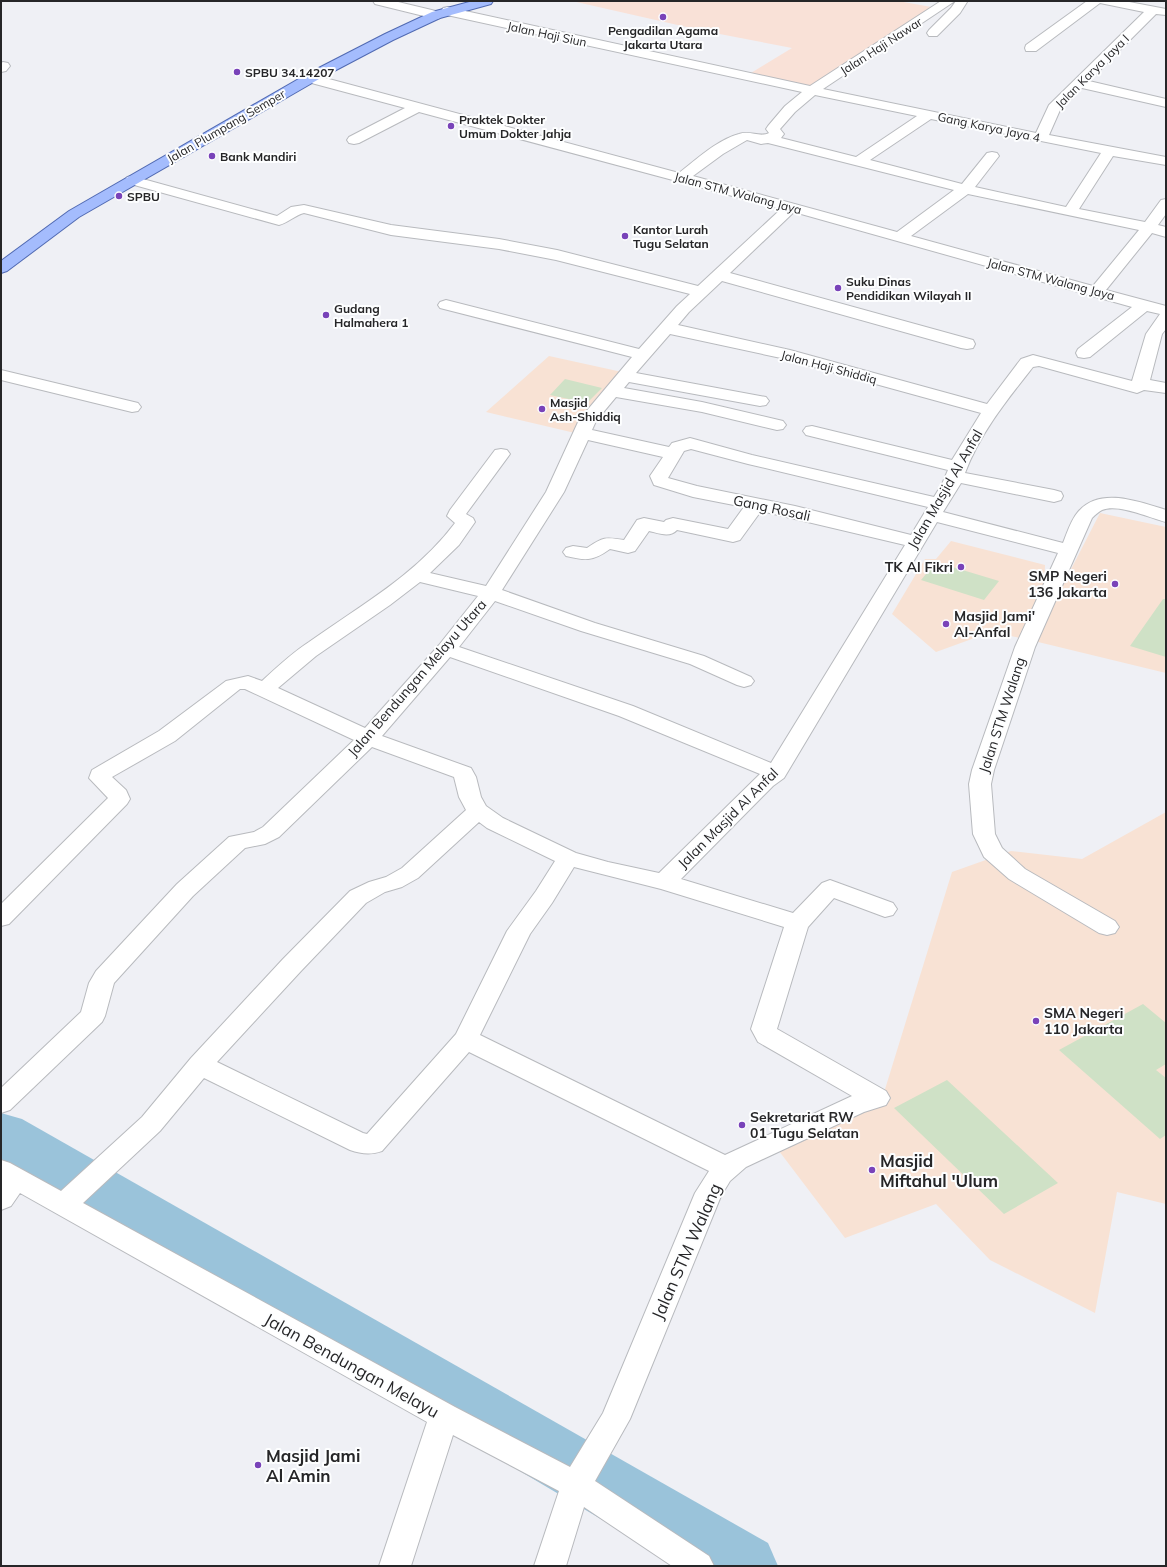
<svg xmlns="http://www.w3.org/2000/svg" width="1167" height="1567" font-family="Mulish,sans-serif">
<rect width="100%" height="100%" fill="#eff0f5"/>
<path fill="#f9e1d7" d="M572 1H898L937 8 812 92 746 76 792 48 704 31Z"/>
<path fill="#f8e2d4" d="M549 356 622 372 575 433 486 412Z
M1100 513 1166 527V673L1034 641Z
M951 541 1045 565 1044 591 1020 638 991 632 936 652 892 614 925 559H936Z
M1166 812V1204L1117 1192 1095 1313 990 1260 936 1204 845 1238 779 1151 882 1099 952 872 1011 851 1082 859Z"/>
<path fill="#cfe1c6" d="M565 379 602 388 587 403 550 395Z
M936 562 999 581 984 600 921 580Z
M1163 599H1166V657L1130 646Z
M1143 1004 1166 1023V1064L1156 1070 1166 1078V1135L1160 1139 1059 1050Z
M947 1080 1058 1183 1004 1214 894 1108Z"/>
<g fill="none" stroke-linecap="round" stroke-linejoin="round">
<path fill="#9ac3da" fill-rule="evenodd" d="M1 1113 22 1119 768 1543 778 1566H680L1 1163Z"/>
<g stroke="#b8babe" stroke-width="2">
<path id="minor" d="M373 1H394L440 12 442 15 440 18 436 19 375 4Z
M941 1H955L823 89 1036 133 1049 105 1144 12 1100 3 1036 51H1026L1025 48 1026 45 1087 1H1124L1166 9V15L1156 14 1089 81 1166 99V107L1082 88 1060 110 1049 135 1166 157V165L1113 156 1079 209 1145 222 1161 200 1166 199V214L1158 225 1166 227V237L1152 233 1106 290 1166 306V329L1162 334 1150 380 1166 383V393L1144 390 1137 393 1039 366 1033 367C1007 400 980 433 965 473L1054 490 1061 492 1063 496 1061 500 1054 502 961 483 943 512 1063 543C1067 533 1071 520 1078 512 1100 486 1139 502 1166 510V522C1150 518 1118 503 1102 510 1098 512 1095 515 1092 518L1035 647 994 770 991 784 995 834 1002 848 1025 869 1115 921 1119 927 1115 933 1107 935 1099 933 1009 879 984 857 973 834 969 784 972 770 1015 647 1058 553 937 522 784 778 773 786 681 879 793 913 822 883 830 880 893 903 897 909 893 915 885 917 834 898 808 927 777 1029 886 1091 890 1098 886 1105 864 1112 746 1167 730 1181 721 1196 630 1419 595 1481 709 1556 714 1566H672L584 1507 566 1566H534L559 1491 453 1435 411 1566H379L427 1422 20 1193 11 1206 1 1210V1160L10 1163 61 1191 142 1117 191 1058 283 959 350 891 369 882 386 877 402 868 466 810 459 797 454 777 372 747 279 837 265 844 245 848 193 896 114 983 105 1016 102 1022 10 1110 1 1113V1088L81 1012 89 983 96 971 177 884 229 837 254 832 263 827 354 740 245 689H240L175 741 112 777 126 790 130 799 127 804 9 924 1 926V904L108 798 89 778 92 770 159 731 226 681 248 676 262 681C277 667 292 653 309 642 361 605 416 575 455 523L447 516 450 510 495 450 501 449 507 450 510 454 466 514 473 518 475 522 459 545 430 573 486 586 546 492 579 420 632 357 440 308 438 305 440 302 446 300 639 349 677 306 690 294 556 260 499 249 391 235 304 213C295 215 288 223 279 225L127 183 125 180 127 177 132 176 277 216 291 207 304 205 391 225 499 239 557 250 698 286 781 209 419 112 359 143 354 144 349 143 347 140 349 137 405 108 304 81 302 78 304 75H314L679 173C697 159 717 140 739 134 750 130 760 138 769 133L766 129 768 126 785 106 802 92 447 15 443 14 441 11 443 8 447 7 810 86ZM815 95 917 116 856 157 781 138 784 134 780 129 795 112ZM931 119 1101 153 1066 207 975 187 999 156 997 153 992 152 987 153 962 184 870 160ZM747 140 761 144 768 143 954 190 897 232 693 176 723 154ZM968 194 1139 230 1093 286 911 236ZM794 212 1132 307 1078 349 1076 353 1078 357 1084 358 1090 357 1147 311 1160 314 1146 334 1132 381 1033 355 1021 359 987 404 790 350 678 325 689 312 722 281 961 348 967 349 973 348 975 344 973 340 730 273ZM670 334 781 358 981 413 952 460 812 426 806 427 803 431 806 435 948 470 942 484 934 497 752 455 690 438 672 443 669 447 592 430 596 421 616 397 702 412 777 430 783 429 786 425 783 421 702 402 624 388 629 382 760 406 766 405 769 401 766 397 760 396 636 373ZM588 440 663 457 650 476 654 485 693 497 744 507 728 529 673 518 666 520 664 522 644 518 637 520 624 540C605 537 603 537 587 548L573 546 566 548 563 552 566 556C587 561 593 561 610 549L628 553 635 551 649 531C658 533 670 538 677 530L733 542 740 540 761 511 905 545 771 763 633 706 459 647 495 601 581 631 690 664 737 685 744 687 751 685 754 681 751 677 704 656 595 623 502 590 564 492ZM691 449 748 464 928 507 911 535 795 506 697 486 668 478 684 451ZM420 582 478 596 439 645 365 728 278 688 316 656 390 605ZM450 657 619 716 760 774 659 873 608 862 576 853 503 818 486 806 481 797 476 777 471 768 382 736ZM479 822 487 828 555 861 536 891 507 931 456 1034 367 1134 363 1133 217 1062 301 971 366 903 385 892 402 887 418 878ZM574 867 661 889 784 927 751 1029 758 1042 852 1096 725 1155 480 1035 530 934 552 903ZM469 1052 709 1171 695 1193 603 1413 570 1467 455 1407 83 1203 160 1131 204 1078 350 1150C361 1154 371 1155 382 1151Z
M956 1 967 2 960 13 937 36H929L927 33 929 30 951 8Z
M3 62 8 63 10 66 6 71 1 72V63Z
M1 370 138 403 141 407 138 411 132 412 1 380Z"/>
</g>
<g stroke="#516ab2" stroke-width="2">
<path id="major" d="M473 1H493L491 4 440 18 393 40 319 79 79 217 7 271 1 273V261L69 211 309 73 385 34 432 12Z"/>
</g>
<use href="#minor" fill="#fff" fill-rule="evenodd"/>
<use href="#major" fill="#a4bcfd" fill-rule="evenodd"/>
</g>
<g fill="#7943b9" stroke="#fdfeff" stroke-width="1.5">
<circle cx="663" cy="17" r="4"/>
<circle cx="237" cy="72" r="4"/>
<circle cx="451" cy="126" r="4"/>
<circle cx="212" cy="156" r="4"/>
<circle cx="119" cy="196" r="4"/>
<circle cx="625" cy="236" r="4"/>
<circle cx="838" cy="288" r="4"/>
<circle cx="326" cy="315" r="4"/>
<circle cx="542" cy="409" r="4"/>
<circle cx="961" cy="567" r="4"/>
<circle cx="1115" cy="584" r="4"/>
<circle cx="946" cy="624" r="4"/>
<circle cx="1036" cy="1021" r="4"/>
<circle cx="742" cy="1125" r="4"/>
<circle cx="872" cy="1170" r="4"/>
<circle cx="258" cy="1465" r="4"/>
</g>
<g text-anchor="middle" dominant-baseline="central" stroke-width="4" stroke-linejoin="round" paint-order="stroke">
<g font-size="12" font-weight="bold" fill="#262628" stroke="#fdfeff" text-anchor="start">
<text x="663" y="30" text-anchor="middle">Pengadilan Agama<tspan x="663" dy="14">Jakarta Utara</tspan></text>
<text x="245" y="72">SPBU 34.14207</text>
<text x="459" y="119">Praktek Dokter<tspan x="459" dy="14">Umum Dokter Jahja</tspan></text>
<text x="220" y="156">Bank Mandiri</text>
<text x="127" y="196">SPBU</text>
<text x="633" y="229">Kantor Lurah<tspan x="633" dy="14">Tugu Selatan</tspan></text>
<text x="846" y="281">Suku Dinas<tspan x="846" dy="14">Pendidikan Wilayah II</tspan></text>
<text x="334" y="308">Gudang<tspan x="334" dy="14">Halmahera 1</tspan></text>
<text x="550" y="402">Masjid<tspan x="550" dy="14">Ash-Shiddiq</tspan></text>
</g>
<g font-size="12" fill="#262628" stroke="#fdfeff">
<text transform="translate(547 34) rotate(12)">Jalan Haji Siun</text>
<text transform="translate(881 46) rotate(-33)">Jalan Haji Nawar</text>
<text transform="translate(1092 71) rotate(-45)">Jalan Karya Jaya I</text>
<text transform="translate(226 126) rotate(-30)">Jalan Plumpang Semper</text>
<text transform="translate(989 127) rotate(12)">Gang Karya Jaya 4</text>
<text transform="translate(738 193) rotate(15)">Jalan STM Walang Jaya</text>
<text transform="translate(1051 279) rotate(15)">Jalan STM Walang Jaya</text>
<text transform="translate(829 367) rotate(15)">Jalan Haji Shiddiq</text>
</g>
<g font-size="14" fill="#262628" stroke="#fdfeff">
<text transform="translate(945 489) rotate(-60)">Jalan Masjid Al Anfal</text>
<text transform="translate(772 508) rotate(12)">Gang Rosali</text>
<text transform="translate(417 678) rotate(-49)">Jalan Bendungan Melayu Utara</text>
<text transform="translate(1002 715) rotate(-72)">Jalan STM Walang</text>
<text transform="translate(728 818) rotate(-45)">Jalan Masjid Al Anfal</text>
</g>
<g font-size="14" font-weight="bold" fill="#262628" stroke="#fdfeff" text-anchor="start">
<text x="953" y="567" text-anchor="end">TK Al Fikri</text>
<text x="1107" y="576" text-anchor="end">SMP Negeri<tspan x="1107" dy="16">136 Jakarta</tspan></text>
<text x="954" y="616">Masjid Jami'<tspan x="954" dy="16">Al-Anfal</tspan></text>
<text x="1044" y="1013">SMA Negeri<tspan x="1044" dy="16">110 Jakarta</tspan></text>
<text x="750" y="1117">Sekretariat RW<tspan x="750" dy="16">01 Tugu Selatan</tspan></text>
</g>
<g font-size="17" font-weight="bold" fill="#262628" stroke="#fdfeff" text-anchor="start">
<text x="880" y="1160">Masjid<tspan x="880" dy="20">Miftahul 'Ulum</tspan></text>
<text x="266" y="1455">Masjid Jami<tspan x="266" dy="20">Al Amin</tspan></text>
</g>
<g font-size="17" fill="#262628" stroke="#fdfeff">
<text transform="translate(686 1251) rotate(-66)">Jalan STM Walang</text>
<text transform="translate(352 1365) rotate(29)">Jalan Bendungan Melayu</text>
</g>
</g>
<rect width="1167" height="1567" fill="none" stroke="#262628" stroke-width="4"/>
</svg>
